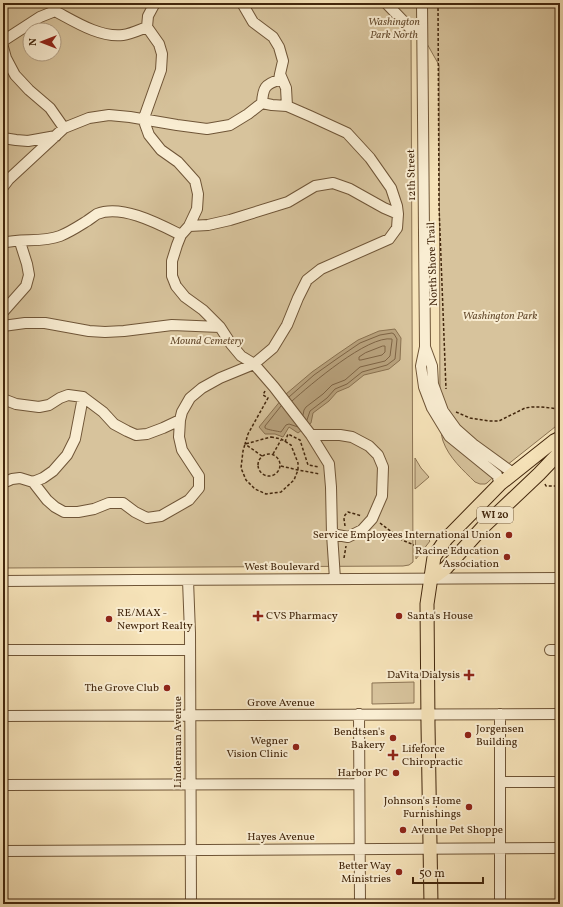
<svg xmlns="http://www.w3.org/2000/svg" width="563" height="907" font-family="Vollkorn,serif">
<rect width="100%" height="100%" fill="#f6e3b9"/>
<filter id="stains"><feTurbulence type="fractalNoise" baseFrequency=".005" numOctaves="4"/><feColorMatrix values="0 0 0 0 .2 0 0 0 0 .09 0 0 0 0 .02 0 0 0 .5 -.17"/></filter>
<radialGradient id="worn" r=".72"><stop offset=".6" stop-color="#630" stop-opacity="0"/><stop offset="1" stop-color="#630" stop-opacity=".3"/></radialGradient>
<path fill="#d7c39c" stroke="#8c7454" fill-rule="evenodd" d="M3 3H560V423L502 469 487 483 485 484H480L475 482C463 470 449 458 443 441 441 435 441 429 440 422L439 65 422 35 411 24 413 562 409 565 403 566 3 568ZM30 30H54V54H30Z
M415 458 421 468 429 477 415 489Z
M415 532 423 534 430 541 416 559Z
M414 682V703L372 704V683Z"/>
<path fill="#b9a37e" stroke="#897150" d="M395 329 401 338 400 360 389 369 364 375 349 387 337 392 329 401 313 413 311 423 298 433 289 427 283 437 275 434H265L259 427 286 394 312 372 336 355 358 340 379 331Z"/>
<g fill="none" stroke-linecap="round" stroke-linejoin="round">
<path stroke="#7e6445" stroke-width="1" d="M383 346H385V352L382 355 361 360H359V357L365 353Z
M289 397 314 375 338 358 360 343 380 335 392 333 394 334 397 339 395 359 387 365 362 372 347 384 335 389 327 398 310 411 307 420
M292 401C310 385 368 335 392 339V341L390 356 385 361 360 367 345 380 332 385 323 394 306 407 304 410 303 415
M281 406 265 426V428C268 430 277 431 281 432L286 425 289 424 298 427"/>
<g stroke="#6f5537" stroke-width="12">
<path id="minor" d="M155 3 148 16 147 27 159 44 162 54 161 70 145 115V124L149 135 161 150 178 162 187 172 195 181 198 194 197 209 189 226 181 235 177 245 172 261V276L176 286 185 297 203 310 220 327 231 344 241 356 254 364 274 387 311 435 329 464 331 487 332 534 335 579
M242 3 253 22 273 37 279 47 283 61 280 74 286 88 287 106
M386 3 409 27 422 35
M422 3 425 347 421 366 424 387 432 408 449 436 497 475 500 484
M55 11C74 21 100 38 123 35 131 34 139 30 147 27
M3 41 40 17 55 11 56 3
M3 47 6 58 15 75 29 90 50 108 64 128
M262 103C263 88 265 84 279 80L280 74
M3 138 16 140 28 141 56 136
M3 187 9 179 64 128 89 118 109 115 130 117 177 125 207 129 230 125 248 114 262 103 272 105 287 106 310 116 347 133 370 158 391 188 397 206 398 214 397 228 389 239 321 269 307 280 298 298 287 325 273 348 254 364 220 378 202 388 190 398 182 412 180 420 179 437 182 450 199 476V488L189 500 161 516 147 518 135 512 123 503H109L94 509 78 512H64L55 507 47 500 33 482 20 478 12 479 3 483
M189 226 208 225 230 220 288 202 315 186 333 183 350 189 384 208 398 214
M3 243C21 238 42 243 60 236 70 232 79 226 87 221 90 219 94 216 97 214 122 204 159 224 181 235
M3 312 26 286 29 275 27 264 20 242
M3 326 25 323H45L89 331 105 332 124 331 172 325 220 327
M425 347 432 366 433 384 443 411 456 429 473 444 513 473
M3 399 16 404 39 407 49 405 60 398 68 395 83 397 103 412 114 424 127 431 136 435 147 434 163 428 180 420
M311 435H340L352 437 369 446 378 455 383 467 382 496 372 519 362 530 348 537 332 534
M33 482 43 478 53 471 67 455 75 439 83 397
M188 580 190 633 191 904
M3 581 137 580 560 578
M3 650H190
M550 650H560
M359 714 360 904
M500 714V904
M3 716 560 714
M500 782H560
M3 785 359 784
M3 851 560 848"/>
</g>
<g stroke="#42260c" stroke-width="15">
<path id="major" d="M431 579 446 568 483 527 539 474 560 452
M431 904 428 725 427 604 434 557 446 539 500 484 554 441 560 438"/>
</g>
<path stroke="#42260c" stroke-width="1.5" stroke-dasharray="3 2" stroke-linecap="butt" d="M438 3 439 206 446 389
M456 412 470 418 489 421H499L525 408 532 407H541L560 409
M271 437 281 439 291 445 298 463V470L294 480 281 492 266 494 255 489 246 480 241 468 243 451 245 444Z
M285 442 288 434 300 440 308 465 319 467
M258 465a11 11 0 1 1 22 0a11 11 0 1 1-22 0Z
M273 454 281 440
M262 456 245 444 248 434 268 398 263 395 265 391
M281 466 298 470 320 474
M545 484 546 486H560
M380 523 402 540 414 545
M345 526 344 519 345 515 348 512 362 516
M344 558 346 546"/>
<use href="#minor" stroke="#f9edd2" stroke-width="10"/>
<use href="#major" stroke="#f6e3b9" stroke-width="13"/>
</g>
<g fill="#8f2418" stroke="#f9edd2" stroke-width="1.5">
<circle cx="509" cy="535" r="4"/>
<circle cx="507" cy="557" r="4"/>
<path d="M256 610h4v4h4v4h-4v4h-4v-4h-4v-4h4z"/>
<circle cx="399" cy="616" r="4"/>
<circle cx="109" cy="619" r="4"/>
<path d="M467 669h4v4h4v4h-4v4h-4v-4h-4v-4h4z"/>
<circle cx="167" cy="688" r="4"/>
<circle cx="468" cy="735" r="4"/>
<circle cx="393" cy="738" r="4"/>
<circle cx="296" cy="747" r="4"/>
<path d="M391 749h4v4h4v4h-4v4h-4v-4h-4v-4h4z"/>
<circle cx="396" cy="773" r="4"/>
<circle cx="469" cy="807" r="4"/>
<circle cx="403" cy="830" r="4"/>
<circle cx="399" cy="872" r="4"/>
</g>
<g text-anchor="middle" dominant-baseline="central" stroke-width="4" stroke-linejoin="round" paint-order="stroke">
<rect fill="#f9edd2" stroke="#796247" stroke-width="1" x="477" y="507" width="36" height="16" rx="3"/>
<g font-size="10" font-weight="bold" fill="#42260c">
<text x="495" y="515">WI 20</text>
</g>
<g font-size="11" font-style="italic" fill="#674d30" stroke="#f9edd2">
<text x="394" y="22">Washington<tspan x="394" dy="13">Park North</tspan></text>
<text x="500" y="316">Washington Park</text>
<text x="207" y="341">Mound Cemetery</text>
</g>
<g font-size="11" fill="#42260c" stroke="#f9edd2">
<text transform="translate(412 175) rotate(-91)">12th Street</text>
<text transform="translate(433 264) rotate(-92)">North Shore Trail</text>
<text x="282" y="567">West Boulevard</text>
<text x="281" y="703">Grove Avenue</text>
<text transform="translate(178 742) rotate(-90)">Linderman Avenue</text>
<text x="281" y="837">Hayes Avenue</text>
</g>
<g font-size="11" fill="#42260c" stroke="#f9edd2" text-anchor="end">
<text x="501" y="535">Service Employees International Union</text>
<text x="499" y="551">Racine Education<tspan x="499" dy="13">Association</tspan></text>
<text x="117" y="613" text-anchor="start">RE/MAX -<tspan x="117" dy="13">Newport Realty</tspan></text>
<text x="266" y="616" text-anchor="start">CVS Pharmacy</text>
<text x="407" y="616" text-anchor="start">Santa's House</text>
<text x="460" y="675">DaVita Dialysis</text>
<text x="159" y="688">The Grove Club</text>
<text x="476" y="729" text-anchor="start">Jorgensen<tspan x="476" dy="13">Building</tspan></text>
<text x="385" y="732">Bendtsen's<tspan x="385" dy="13">Bakery</tspan></text>
<text x="288" y="741">Wegner<tspan x="288" dy="13">Vision Clinic</tspan></text>
<text x="402" y="749" text-anchor="start">Lifeforce<tspan x="402" dy="13">Chiropractic</tspan></text>
<text x="388" y="773">Harbor PC</text>
<text x="461" y="801">Johnson's Home<tspan x="461" dy="13">Furnishings</tspan></text>
<text x="411" y="830" text-anchor="start">Avenue Pet Shoppe</text>
<text x="391" y="866">Better Way<tspan x="391" dy="13">Ministries</tspan></text>
</g>
</g>
<rect width="563" height="907" fill="none" stroke="#f6e3b9" stroke-width="16"/>
<rect x="4" y="4" width="555" height="899" fill="none" stroke="#42260c" stroke-width="2"/>
<rect x="8" y="8" width="547" height="891" fill="none" stroke="#42260c"/>
<g transform="translate(42 42) rotate(270)"><circle r="19" fill="#f9edd2" stroke="#b09d83"/>
<path d="M0-3L7 15L0 10L-7 15Z" fill="#8f2418"/>
<text y="-6" font-size="11" font-weight="bold" text-anchor="middle" fill="#42260c">N</text>
</g>
<path d="M413 877v6h70v-6" fill="none" stroke="#42260c" stroke-width="2"/>
<text x="419" y="877" font-size="12" fill="#42260c" stroke="#f9edd2" stroke-width="3" paint-order="stroke">50 m</text>
<rect width="100%" height="100%" filter="url(#stains)"/>
<rect width="100%" height="100%" fill="url(#worn)"/>
</svg>
